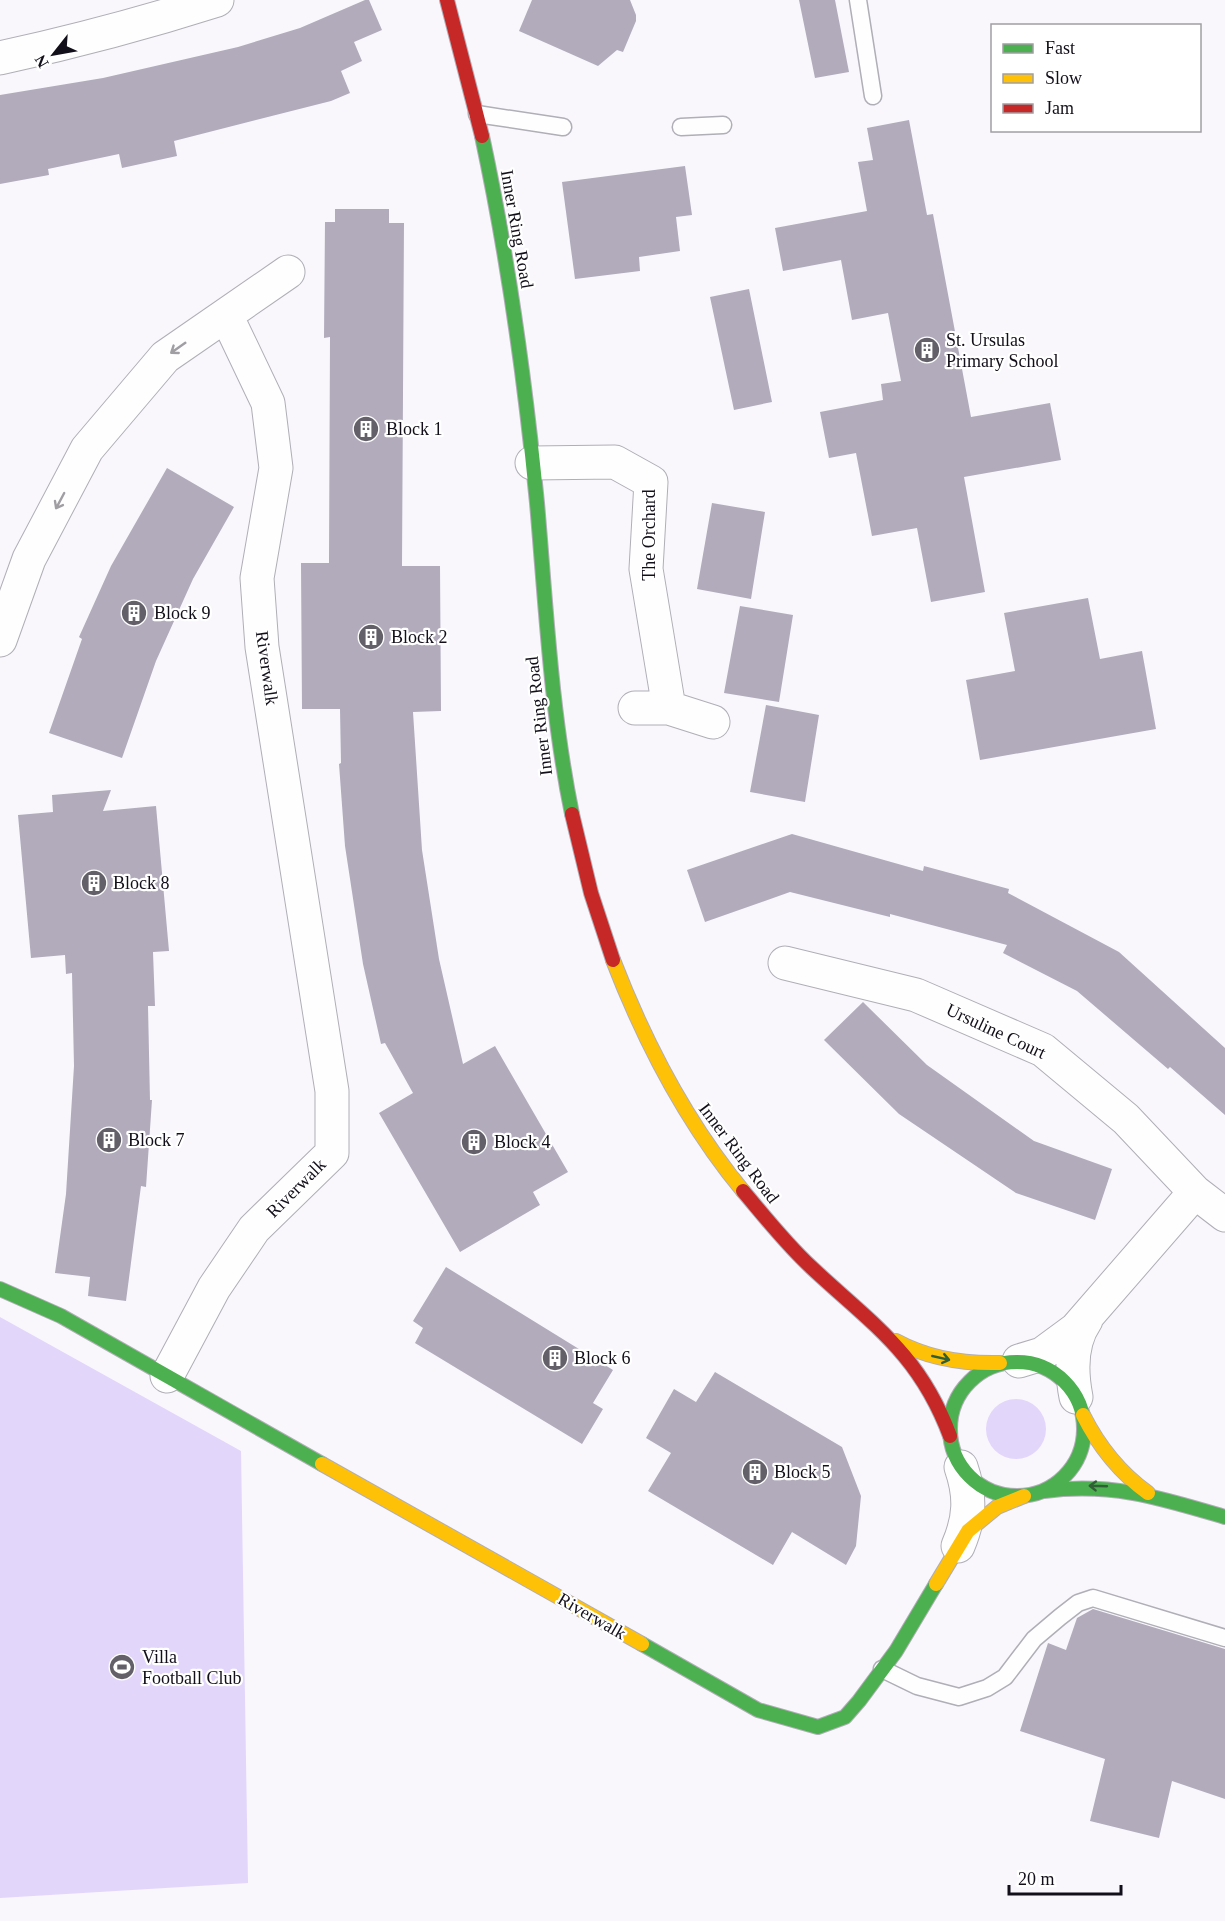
<svg xmlns="http://www.w3.org/2000/svg" width="1225" height="1921" font-family="Georgia,serif">
<rect width="100%" height="100%" fill="#f9f7fc"/>
<path fill="#e2d6fb" d="M0 1317 241 1451 248 1883 0 1898Z
M986 1429a30 30 0 1 1 60 0a30 30 0 1 1-60 0Z"/>
<path fill="#b1abbc" d="M365 0H369L382 30 354 42 362 61 341 71 350 93 331 101 174 141 177 156 122 168 119 154 48 169 49 175 0 184V95L103 78 238 47 300 28Z
M532 0H630L636 15V21L623 52 617 50 598 66 519 31Z
M799 0H835L849 72 815 78Z
M909 120 927 215 933 214 971 417 1050 403 1061 460 964 477 985 592 931 602 917 528 872 536 856 453 829 458 820 412 883 400 881 384 901 381 888 313 852 320 841 260 783 271 775 228 867 211 858 162 873 160 867 128Z
M685 166 692 215 676 217 680 251 639 257 640 271 575 279 562 182Z
M335 209H389V223H404L402 566H440L441 711 413 712 422 850 439 959 463 1064 495 1046 568 1172 533 1192 540 1205 460 1252 379 1113 413 1093 385 1043 381 1044 363 964 345 846 339 764 341 763 340 709H302L301 563H329L330 337 324 338 325 222H335Z
M749 289 772 402 734 410 710 297Z
M167 468 234 507 193 579 156 661 122 758 49 733 82 639 79 637 111 566Z
M712 503 765 512 751 599 697 589Z
M1088 598 1100 659 1142 651 1156 729 980 760 966 680 1015 671 1004 613Z
M740 606 793 615 779 702 724 693Z
M766 705 819 715 805 802 750 792Z
M111 790 103 811 156 806 169 951 153 952 155 1006H148L150 1100H152L146 1187 141 1186 126 1301 88 1296 90 1277 55 1273 66 1194 74 1066 72 973 66 974 65 955 31 958 18 815 53 812 52 795Z
M792 834 923 871 924 866 1009 889 1008 893 1119 952 1225 1048V1115L1170 1067 1168 1069 1077 991 1003 953 1007 945 890 914V917L790 892 705 922 687 870Z
M863 1002 927 1065 1034 1141 1112 1169 1095 1220 1016 1193 899 1114 824 1040Z
M446 1267 613 1370 593 1403 603 1409 582 1444 415 1343 423 1328 413 1321Z
M715 1372 842 1447 861 1496 856 1546 846 1565 792 1532 773 1565 648 1491 671 1453 646 1438 674 1389 696 1402Z
M1093 1609 1225 1649V1799L1172 1781 1159 1838 1090 1821 1105 1759 1020 1731 1048 1643 1066 1650 1077 1618Z"/>
<g fill="none" stroke-linecap="round" stroke-linejoin="round">
<g stroke="#b0aeb6" stroke-width="19">
<path id="lane" d="M858 0 873 96
M477 114 563 127
M681 127 723 125
M882 1669 917 1686 959 1697 987 1688 1005 1677 1034 1639 1060 1617 1078 1603 1093 1598 1225 1638"/>
</g>
<g stroke="#b0aeb6" stroke-width="35">
<path id="street" d="M0 58C73 42 145 23 217 0
M532 463 615 462 651 482 646 569 669 708 713 722
M0 640 29 559 87 449 165 357 288 272
M635 708H669
M785 963 916 995 1043 1050 1126 1119 1195 1192
M1019 1361 1042 1354 1076 1329 1195 1192 1225 1215
M167 1376 214 1288 254 1229 332 1153V1091L262 647 257 578 276 468 268 403 226 315
M1076 1397C1071 1371 1070 1343 1086 1320
M958 1546C970 1518 971 1496 961 1467"/>
</g>
<g stroke="#b0aeb6" stroke-width="16">
<path id="fast" d="M482 136C508 257 525 380 537 503 546 607 551 712 572 814
M0 1289 61 1316 322 1464
M950 1429a67 67 0 1 1 134 0a67 67 0 1 1-134 0Z
M1044 1491C1112 1482 1161 1498 1225 1517
M642 1644 758 1710 818 1727 845 1717 859 1701 896 1651 936 1584"/>
</g>
<g stroke="#b0aeb6" stroke-width="16">
<path id="slow" d="M613 960C645 1043 686 1122 743 1191
M896 1341C929 1359 963 1364 1000 1363
M1083 1415C1099 1447 1119 1472 1148 1493
M322 1464 642 1644
M936 1584 968 1531 997 1507 1024 1496"/>
</g>
<g stroke="#b0aeb6" stroke-width="16">
<path id="jam" d="M447 0 482 136
M572 814 591 893 613 960
M743 1191C765 1217 786 1244 811 1267 872 1324 919 1353 950 1436"/>
</g>
<use href="#lane" stroke="#fefeff" stroke-width="16"/>
<use href="#street" stroke="#fefeff" stroke-width="33"/>
<use href="#fast" stroke="#4caf50" stroke-width="14"/>
<use href="#slow" stroke="#ffc107" stroke-width="14"/>
<use href="#jam" stroke="#c62828" stroke-width="14"/>
</g>
<defs><path id="oneway-shaft" d="M-6 0H5M1.5-3L5.5 0L1.5 3" fill="none" stroke-width="1.6" stroke-linecap="round" stroke-linejoin="round" transform="scale(1.5)"/></defs>
<g stroke="#a09ea3">
<use href="#oneway-shaft" transform="translate(178 348) rotate(145)"/>
<use href="#oneway-shaft" transform="translate(60 501) rotate(118)"/>
</g>
<g stroke="#305f35">
<use href="#oneway-shaft" transform="translate(941 1358) rotate(13)"/>
<use href="#oneway-shaft" transform="translate(1098 1486) rotate(-178)"/>
</g>
<defs>
<g id="building-disc" transform="scale(1.35)"><circle r="9.5" fill="#646069" stroke="#fff"/><path d="M-4-6H4V6H1V3H-1V6H-4ZM-2.5-4.3h1.7v1.8h-1.7ZM.8-4.3h1.7v1.8H.8ZM-2.5-1h1.7V.8h-1.7ZM.8-1h1.7V.8H.8Z" fill="#fff"/></g>
<g id="stadium-disc" transform="scale(1.35)"><circle r="9.5" fill="#646069" stroke="#fff"/><path d="M0-5a6.5 5 0 1 0 0 10a6.5 5 0 1 0 0-10ZM-3.5-1.8h7v3.6h-7Z" fill="#fff"/></g>
</defs>
<g fill-rule="evenodd">
<use href="#building-disc" x="927" y="350"/>
<use href="#building-disc" x="366" y="429"/>
<use href="#building-disc" x="134" y="613"/>
<use href="#building-disc" x="371" y="637"/>
<use href="#building-disc" x="94" y="883"/>
<use href="#building-disc" x="109" y="1140"/>
<use href="#building-disc" x="474" y="1142"/>
<use href="#building-disc" x="555" y="1358"/>
<use href="#building-disc" x="755" y="1472"/>
<use href="#stadium-disc" x="122" y="1667"/>
</g>
<g text-anchor="middle" dominant-baseline="central" stroke-width="4.5" stroke-linejoin="round" paint-order="stroke">
<g font-size="18" fill="#130f1a" stroke="#fff">
<text transform="translate(517 229) rotate(80)">Inner Ring Road</text>
<text transform="translate(649 535) rotate(-90)">The Orchard</text>
<text transform="translate(267 668) rotate(82)">Riverwalk</text>
<text transform="translate(539 716) rotate(-97)">Inner Ring Road</text>
<text transform="translate(996 1031) rotate(25)">Ursuline Court</text>
<text transform="translate(739 1153) rotate(53)">Inner Ring Road</text>
<text transform="translate(296 1188) rotate(-45)">Riverwalk</text>
<text transform="translate(592 1616) rotate(30)">Riverwalk</text>
</g>
<g font-size="18" fill="#130f1a" stroke="#fff" text-anchor="start">
<text x="946" y="340">St. Ursulas<tspan x="946" dy="21">Primary School</tspan></text>
<text x="386" y="429">Block 1</text>
<text x="154" y="613">Block 9</text>
<text x="391" y="637">Block 2</text>
<text x="113" y="883">Block 8</text>
<text x="128" y="1140">Block 7</text>
<text x="494" y="1142">Block 4</text>
<text x="574" y="1358">Block 6</text>
<text x="774" y="1472">Block 5</text>
<text x="142" y="1657">Villa<tspan x="142" dy="21">Football Club</tspan></text>
</g>
</g>
<rect x="991" y="24" width="210" height="108" fill="#ffffff" stroke="#a19fa3" stroke-width="1.5"/>
<rect x="1003" y="44" width="30" height="9" fill="#4caf50" stroke="#a19fa3" stroke-width="1.5"/>
<text x="1045" y="54" font-size="18" fill="#130f1a">Fast</text>
<rect x="1003" y="74" width="30" height="9" fill="#ffc107" stroke="#a19fa3" stroke-width="1.5"/>
<text x="1045" y="84" font-size="18" fill="#130f1a">Slow</text>
<rect x="1003" y="104" width="30" height="9" fill="#c62828" stroke="#a19fa3" stroke-width="1.5"/>
<text x="1045" y="114" font-size="18" fill="#130f1a">Jam</text>
<g transform="translate(54 54) rotate(239)" stroke="#ffffff" stroke-width="4.5" paint-order="stroke">
<path d="M0-4.5L10 22L0 15L-10 22Z" fill="#130f1a"/>
<text y="-9" font-size="16" font-weight="bold" text-anchor="middle" fill="#130f1a">N</text>
</g>
<path d="M1009 1885v9h112v-9" fill="none" stroke="#130f1a" stroke-width="3"/>
<text x="1018" y="1885" font-size="18" fill="#130f1a" stroke="#ffffff" stroke-width="4.5" paint-order="stroke">20 m</text>
</svg>
